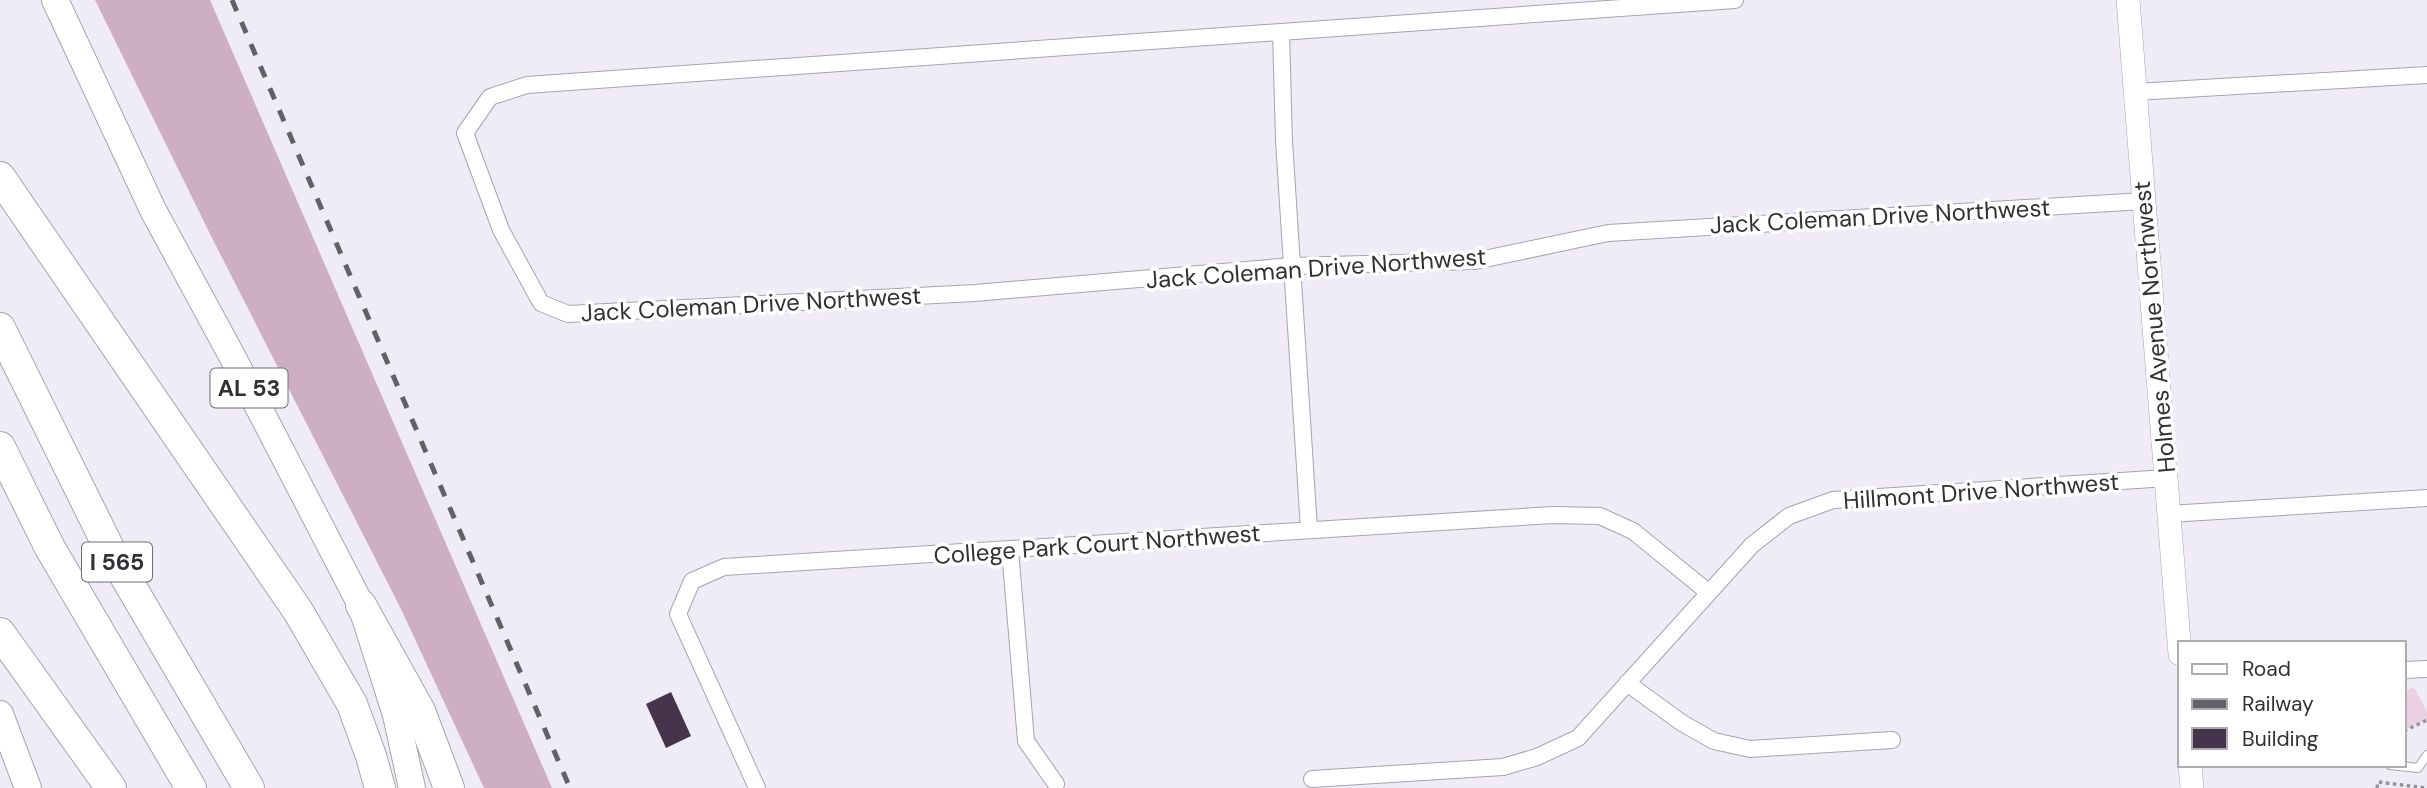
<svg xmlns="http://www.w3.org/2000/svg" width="2427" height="788" font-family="'DM Sans',sans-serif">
<rect width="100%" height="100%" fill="#efecf8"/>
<path fill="#ebcfe4" d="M2414 687 2427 712V719L2404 730V692Z"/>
<path fill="#cdaec5" d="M95 0H210L552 788H484L401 609 211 236Z"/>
<path fill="#46344d" d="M671 692 691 736 666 748 646 704Z"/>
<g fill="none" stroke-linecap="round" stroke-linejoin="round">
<g stroke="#a6a3ae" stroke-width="10">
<path id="service" d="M2390 765 2418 768 2427 755"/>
</g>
<g stroke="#a6a3ae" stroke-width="18">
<path id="minor" d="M1735 0 527 85 490 97 465 133 501 230 541 303 568 314 975 293 1292 266 1475 261 1608 233 2144 201
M1281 32 1284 141 1309 529
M2135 92 2427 75
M2169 514 2427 498
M1010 550 1026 741 1056 784
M2404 670 2427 669
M1627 683 1682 723 1714 741 1750 749 1892 740
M1312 779 1503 767 1537 757 1578 738 1752 545 1789 516 1833 500 2167 478
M757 788 678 614 692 581 724 567 1553 515 1600 516 1633 531 1708 592"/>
</g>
<g stroke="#a6a3ae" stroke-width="24">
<path id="secondary" d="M2128 0 2180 654
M2190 765 2192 788"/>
</g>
<g stroke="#a6a3ae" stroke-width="28">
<path id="primary" d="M55 0 153 210 232 356 361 605 396 715 412 788
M0 714 28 788"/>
</g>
<g stroke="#a6a3ae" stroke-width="32">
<path id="motorway" d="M0 177 298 611 352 704 371 756 380 788
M0 328 112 554 249 788
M0 447 50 548 191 788
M361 605 420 711 449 788
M0 633 111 788"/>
</g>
<path stroke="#95939c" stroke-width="3.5" stroke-dasharray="3.5 3.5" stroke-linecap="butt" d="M2404 731 2427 720
M2377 788 2378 782 2427 788"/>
<use href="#service" stroke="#fff" stroke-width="8"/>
<use href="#minor" stroke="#fff" stroke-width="16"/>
<use href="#secondary" stroke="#fff" stroke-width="23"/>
<use href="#primary" stroke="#fff" stroke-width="26"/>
<use href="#motorway" stroke="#fff" stroke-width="30"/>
<path stroke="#636168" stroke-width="5" stroke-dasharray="12 12" stroke-linecap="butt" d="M232 0 570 788"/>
</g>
<g text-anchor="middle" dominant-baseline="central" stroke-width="7" stroke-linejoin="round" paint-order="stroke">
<g fill="#fff" stroke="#6f6e72" stroke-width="2">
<rect x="210.5" y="368.5" width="77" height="39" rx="5"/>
<rect x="82" y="542.5" width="70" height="39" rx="5"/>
</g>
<g font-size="23" font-weight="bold" fill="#313035">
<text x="249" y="388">AL 53</text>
<text x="117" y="562">I 565</text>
</g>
<g font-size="24" fill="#313035" stroke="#fff">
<text transform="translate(1880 216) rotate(-3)">Jack Coleman Drive Northwest</text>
<text transform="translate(1316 268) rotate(-4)">Jack Coleman Drive Northwest</text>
<text transform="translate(751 304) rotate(-3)">Jack Coleman Drive Northwest</text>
<text transform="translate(2154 327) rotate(-95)">Holmes Avenue Northwest</text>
<text transform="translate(1981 491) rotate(-4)">Hillmont Drive Northwest</text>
<text transform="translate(1097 544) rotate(-4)">College Park Court Northwest</text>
</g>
</g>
<rect x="2178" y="641" width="228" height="126" fill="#ffffff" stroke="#adacae" stroke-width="2"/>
<rect x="2192" y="664" width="35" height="10" fill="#ffffff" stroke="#adacae" stroke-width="2"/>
<text x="2242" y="676" font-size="21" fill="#313035">Road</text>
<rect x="2192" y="699" width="35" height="10" fill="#636168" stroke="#adacae" stroke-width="2"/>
<text x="2242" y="711" font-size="21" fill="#313035">Railway</text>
<rect x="2192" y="728" width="35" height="21" fill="#46344d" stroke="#adacae" stroke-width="2"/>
<text x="2242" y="746" font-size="21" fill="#313035">Building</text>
</svg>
